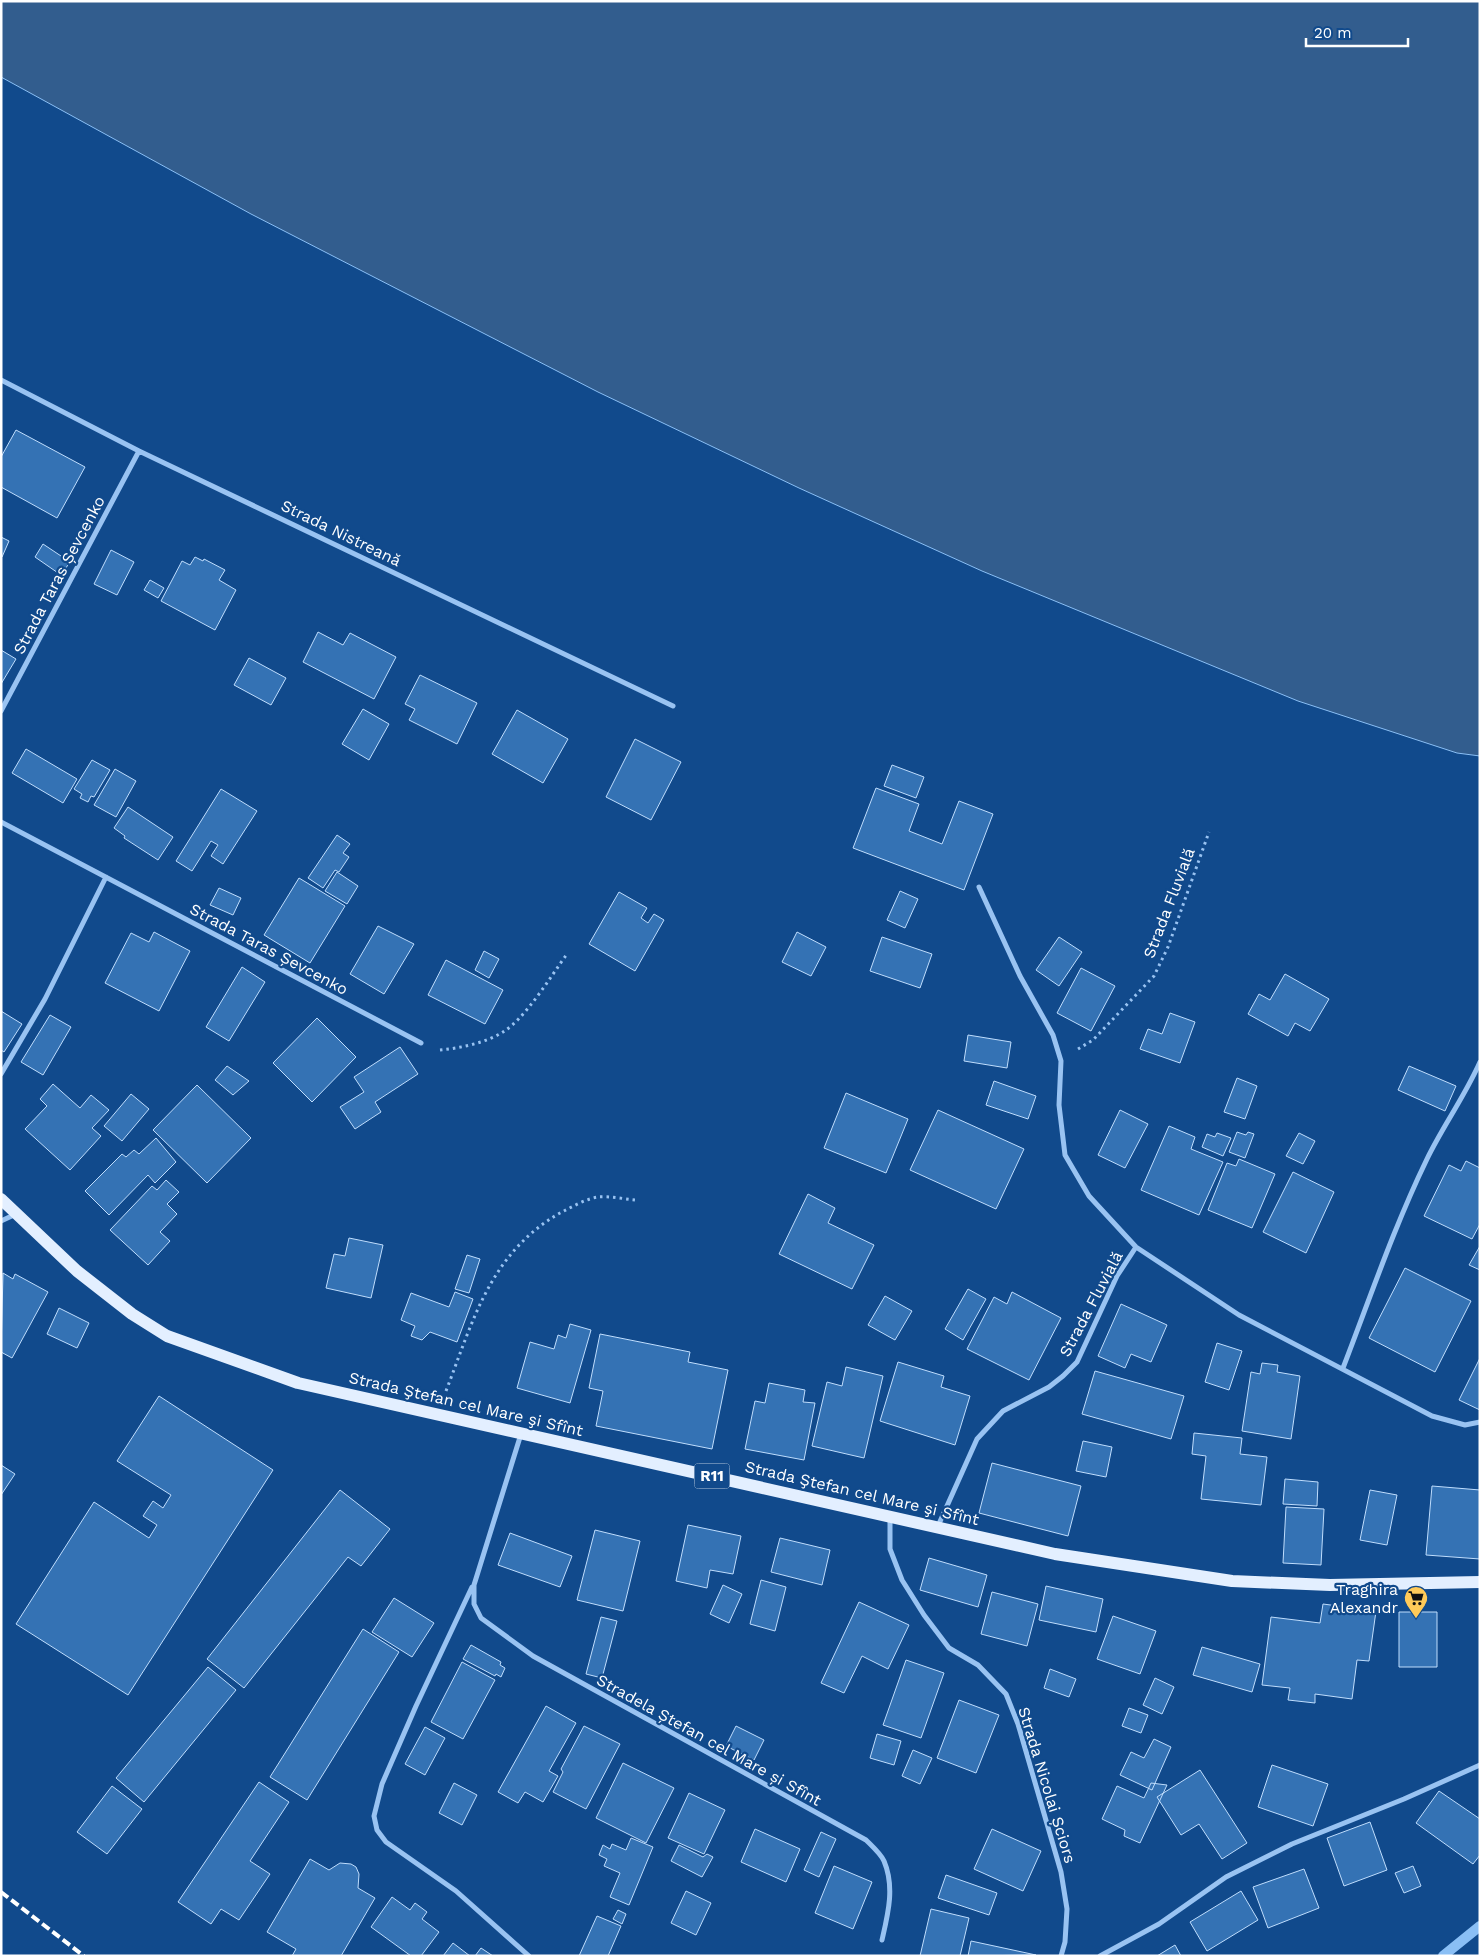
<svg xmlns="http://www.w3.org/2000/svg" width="1481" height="1957" font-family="'Work Sans',sans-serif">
<rect width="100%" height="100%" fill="#114a8c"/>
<path fill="#325d8e" stroke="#8abff5" d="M1 1H1480V756L1457 753 1298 701 982 571 799 488 598 392 251 214 1 77Z"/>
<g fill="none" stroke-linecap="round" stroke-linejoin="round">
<path stroke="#8abff5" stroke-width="10" d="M1443 1956 1480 1926"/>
</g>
<path fill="#3472b4" stroke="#bfddfd" d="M16 430 85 467 57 518 1 487V457Z
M1 537 9 541 2 557H1Z
M43 544 70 562 61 575 35 557Z
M111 550 134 562 117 595 94 584Z
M195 557 203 561 204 559 225 570 219 580 236 590 215 630 161 601 182 561 190 565Z
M150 580 164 588 158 598 144 590Z
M318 632 343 645 350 633 396 657 374 699 303 662Z
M1 650 16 659 1 684Z
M249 658 286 678 271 705 234 685Z
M420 675 477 703 457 744 409 720 415 709 405 704Z
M363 709 389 724 369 760 342 744Z
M517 710 568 739 543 783 492 754Z
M635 739 681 762 651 820 606 797Z
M26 749 77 779 63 803 12 773Z
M92 760 110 770 94 797 91 796 88 802 80 798 82 794 74 789Z
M892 765 924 777 916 798 884 786Z
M115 769 136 781 116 817 94 805Z
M876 788 919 804 909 831 942 844 959 801 993 814 964 890 853 848Z
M221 789 257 811 223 864 211 856 218 845 211 841 192 871 176 861Z
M128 807 173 837 158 860 124 838 125 836 114 828Z
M337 835 350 844 343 853 349 857 339 872 335 870 323 888 308 878Z
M337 872 358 886 347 904 325 891Z
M299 878 345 906 310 963 264 935Z
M219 888 241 898 233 915 210 905Z
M900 891 918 899 905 928 887 920Z
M619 892 647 908 641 918 648 923 654 914 664 920 635 971 589 944Z
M378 926 414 944 384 994 350 974Z
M154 932 190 951 159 1011 105 983 131 933 149 942Z
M797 932 826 947 811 976 782 962Z
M882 937 932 954 920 988 870 971Z
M1059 937 1082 952 1059 986 1036 970Z
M484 951 499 959 489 978 475 970Z
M446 960 503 990 485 1024 428 995Z
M242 967 265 982 229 1041 206 1027Z
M1081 968 1115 986 1091 1031 1057 1013Z
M1285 974 1329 999 1310 1031 1295 1023 1288 1036 1248 1014 1259 994 1270 1000Z
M1 1011 22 1024 4 1052 1 1050Z
M1170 1013 1195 1022 1180 1063 1140 1049 1148 1029 1162 1034Z
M50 1015 71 1027 43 1075 21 1062Z
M317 1018 356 1057 312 1102 273 1063Z
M968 1035 1011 1042 1007 1068 964 1061Z
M400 1047 418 1074 375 1102 381 1112 355 1129 340 1107 364 1092 354 1077Z
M227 1066 249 1081 233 1095 215 1080Z
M1409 1066 1456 1086 1445 1111 1398 1090Z
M1237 1078 1257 1086 1245 1119 1224 1112Z
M994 1081 1036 1096 1028 1119 986 1105Z
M53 1084 80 1108 91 1095 109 1110 92 1128 101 1136 70 1170 25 1129 47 1106 40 1099Z
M197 1085 251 1138 207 1183 153 1130Z
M846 1093 908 1119 886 1173 824 1148Z
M131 1094 149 1109 122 1141 104 1126Z
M938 1110 1024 1149 996 1209 910 1170Z
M1120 1110 1148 1124 1125 1168 1098 1155Z
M1169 1126 1195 1137 1191 1149 1223 1162 1199 1215 1141 1190Z
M1237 1132 1246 1135 1248 1132 1254 1134 1245 1158 1229 1152Z
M1217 1133 1231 1138 1223 1156 1202 1147 1207 1134 1215 1137Z
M1299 1133 1315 1141 1303 1164 1286 1156Z
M156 1138 176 1162 155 1183 148 1175 109 1215 85 1191 122 1154 126 1157 134 1150 139 1154Z
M1239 1159 1275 1174 1252 1228 1208 1210 1227 1163 1236 1166Z
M1466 1161 1480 1168V1224L1472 1239 1424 1216 1449 1165 1461 1171Z
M1293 1172 1334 1192 1306 1253 1263 1232Z
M166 1180 179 1192 167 1204 177 1214 160 1232 170 1241 148 1265 110 1230 152 1186 157 1190Z
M808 1194 835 1208 828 1223 874 1245 852 1289 779 1254Z
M349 1238 383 1245 371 1298 326 1288 334 1254 345 1256Z
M1480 1246V1270L1469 1265Z
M467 1255 480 1259 469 1293 455 1289Z
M1405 1268 1471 1301 1435 1372 1369 1338Z
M3 1273 13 1279 15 1274 48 1292 12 1358 1 1352Z
M968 1289 986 1299 963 1340 945 1329Z
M455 1292 473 1299 457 1342 430 1332 422 1340 411 1336 415 1326 401 1320 411 1293 449 1307Z
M1012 1292 1061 1318 1029 1380 967 1349 994 1297 1007 1304Z
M885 1296 912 1311 895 1340 868 1325Z
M1121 1304 1167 1325 1151 1362 1131 1354 1125 1368 1098 1356Z
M59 1308 89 1323 77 1348 47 1334Z
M570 1324 591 1330 570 1403 517 1388 530 1342 554 1349 558 1335 566 1338Z
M600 1334 690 1352 688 1362 728 1370 712 1449 596 1426 603 1391 589 1388Z
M1217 1343 1242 1351 1229 1390 1205 1382Z
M1480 1358V1410L1459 1400Z
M898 1362 944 1376 941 1387 970 1396 955 1445 880 1421Z
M1262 1363 1278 1365 1277 1372 1300 1376 1291 1439 1242 1431 1251 1372 1260 1374Z
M846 1367 883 1376 864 1458 812 1446 827 1382 842 1386Z
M1095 1371 1184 1396 1171 1439 1082 1414Z
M769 1383 805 1390 803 1402 815 1403 804 1460 745 1449 755 1401 765 1403Z
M159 1396 273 1470 128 1695 16 1624 94 1502 149 1538 157 1525 143 1516 153 1501 163 1508 171 1495 117 1461Z
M1194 1433 1242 1438 1240 1454 1267 1457 1261 1505 1201 1499 1206 1456 1192 1454Z
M1083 1441 1112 1447 1106 1477 1076 1471Z
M992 1463 1081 1486 1068 1536 979 1513Z
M1 1465 15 1474 1 1495Z
M1285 1479 1318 1482 1317 1506 1283 1504Z
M1432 1486 1480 1490V1559L1426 1555Z
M340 1490 390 1529 361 1566 348 1557 244 1688 207 1659Z
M1370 1490 1397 1495 1387 1545 1360 1540Z
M1286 1507 1324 1509 1321 1565 1283 1563Z
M688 1525 741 1536 733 1574 710 1570 707 1588 676 1581Z
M595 1530 640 1541 623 1611 577 1600Z
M510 1533 572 1556 560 1587 498 1565Z
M780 1538 830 1550 822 1585 771 1572Z
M929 1558 987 1575 978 1607 920 1590Z
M761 1580 786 1587 775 1631 750 1624Z
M723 1585 742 1594 729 1623 710 1614Z
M1046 1586 1103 1599 1096 1632 1039 1620Z
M992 1592 1038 1604 1027 1646 981 1634Z
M394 1598 434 1623 412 1657 372 1632Z
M859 1602 909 1625 888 1669 862 1656 844 1693 821 1683Z
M1323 1604 1376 1611 1369 1661 1357 1660 1352 1699 1315 1694V1703L1288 1700 1290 1688 1262 1685 1271 1617 1320 1623Z
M1399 1612H1437V1667H1399Z
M1113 1616 1156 1631 1140 1674 1097 1659Z
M601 1617 617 1621 602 1678 586 1674Z
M363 1629 399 1652 307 1800 270 1777Z
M471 1645 501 1662 500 1665 505 1668 501 1677 496 1674 495 1676 463 1659Z
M1202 1647 1260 1664 1252 1692 1193 1675Z
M906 1660 944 1673 921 1738 883 1725Z
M462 1662 495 1680 463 1739 431 1722Z
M208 1667 236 1690 144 1802 116 1778Z
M1050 1669 1076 1679 1069 1697 1044 1688Z
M1155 1678 1174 1687 1162 1714 1143 1705Z
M959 1700 999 1715 976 1773 937 1758Z
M546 1706 576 1723 549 1771 558 1776 543 1802 525 1792 518 1803 498 1792Z
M1129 1708 1148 1715 1141 1733 1122 1726Z
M584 1726 620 1744 586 1809 553 1792 563 1772 561 1769Z
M736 1726 764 1740 754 1760 726 1746Z
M425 1727 445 1738 425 1775 405 1764Z
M877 1734 901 1741 894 1765 870 1758Z
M1154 1739 1171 1747 1152 1790 1120 1775 1131 1752 1144 1758Z
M913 1750 932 1758 920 1784 902 1776Z
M623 1763 674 1788 646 1843 596 1818Z
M1272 1765 1328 1784 1313 1826 1258 1807Z
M1200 1770 1247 1843 1222 1859 1199 1824 1181 1835 1157 1797Z
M259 1782 289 1802 250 1861 270 1874 239 1920 221 1909 211 1924 178 1902Z
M454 1783 477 1795 462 1825 439 1813Z
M1151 1783 1167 1785 1140 1843 1124 1836 1125 1830 1102 1819 1117 1786 1144 1798Z
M112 1786 142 1809 107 1854 77 1832Z
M1439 1791 1480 1819V1855L1473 1864 1416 1823Z
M689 1793 725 1810 704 1854 668 1838Z
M1370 1822 1387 1870 1344 1886 1327 1838Z
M755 1829 800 1849 786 1882 741 1862Z
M992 1829 1041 1851 1023 1891 974 1869Z
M821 1832 836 1839 819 1877 804 1870Z
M631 1838 653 1847 629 1905 610 1897 620 1873 604 1866 607 1859 599 1855 603 1845 610 1849 612 1844 626 1850Z
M679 1845 703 1857 707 1854 713 1857 702 1877 671 1861Z
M310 1859 329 1870 340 1863 351 1864 356 1867 359 1874 358 1888 375 1898 341 1956H292L296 1949 267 1932Z
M834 1866 872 1882 853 1929 815 1913Z
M1413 1866 1421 1886 1404 1893 1395 1873Z
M1304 1869 1319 1908 1268 1928 1253 1887Z
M946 1875 997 1893 989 1915 938 1898Z
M686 1891 711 1903 696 1935 671 1923Z
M1241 1891 1258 1920 1207 1951 1190 1922Z
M392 1897 410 1910 415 1903 427 1912 422 1919 439 1932 421 1956H411L371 1927Z
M931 1909 969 1918 960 1956H920Z
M618 1910 626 1914 622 1924 613 1919Z
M597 1916 621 1926 608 1956H579Z
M971 1941 1036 1955 968 1956Z
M453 1943 470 1956H443Z
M1175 1945 1181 1956H1157Z
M481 1948 493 1956H475Z"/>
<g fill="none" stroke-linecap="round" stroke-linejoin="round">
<path stroke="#99c3f2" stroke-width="3" stroke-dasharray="2.5 4" stroke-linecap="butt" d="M1078 1049 1093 1040 1154 976 1168 947 1209 832
M440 1050C461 1048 485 1043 503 1032 525 1019 551 976 567 954
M446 1391C473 1321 490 1253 560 1213 572 1207 585 1199 598 1197 610 1196 624 1199 636 1200"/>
<path stroke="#99c3f2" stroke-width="5" d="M1 380 139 451 673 706
M1 711 139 451
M1 822 421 1043
M979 887 1020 976 1053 1035 1061 1061 1059 1105 1065 1155 1089 1196 1136 1247 1239 1315 1432 1416 1465 1425 1480 1422
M1 1074 45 999 106 877
M1 1221 16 1214
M1343 1368C1370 1298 1394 1227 1427 1159 1443 1126 1465 1096 1480 1062
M521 1434 474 1585V1604L481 1618 533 1656 866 1840C872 1846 881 1854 884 1861 895 1887 888 1914 882 1940
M890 1518V1549L902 1580 924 1615 949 1648 978 1665 1006 1694 1018 1724 1061 1872 1067 1909 1065 1942 1061 1956
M938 1526 977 1439 1003 1411 1049 1387 1063 1376 1077 1362 1117 1276 1136 1247
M472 1587 416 1706 382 1784 374 1816 377 1830 386 1842 456 1891 529 1956
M1100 1956 1159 1924 1226 1877 1292 1844 1404 1799 1480 1765"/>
<path stroke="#e3efff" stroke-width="12" d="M1 1199 77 1271 132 1314 167 1336 298 1383 1055 1554 1232 1581 1330 1585 1480 1582"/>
<path stroke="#fff" stroke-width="4" stroke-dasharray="9 4" stroke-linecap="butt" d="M1 1892 84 1956"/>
</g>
<defs>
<g id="supermarket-pin" transform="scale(1.25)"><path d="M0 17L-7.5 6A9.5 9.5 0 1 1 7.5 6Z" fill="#ffca59" stroke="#114a8c"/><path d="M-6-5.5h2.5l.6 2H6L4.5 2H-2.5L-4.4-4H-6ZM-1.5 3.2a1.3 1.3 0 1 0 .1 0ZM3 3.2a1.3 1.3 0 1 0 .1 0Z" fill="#111"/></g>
</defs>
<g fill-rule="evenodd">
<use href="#supermarket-pin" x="1416" y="1598"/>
</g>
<g text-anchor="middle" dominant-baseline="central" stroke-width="4.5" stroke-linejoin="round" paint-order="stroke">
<rect fill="#114a8c" stroke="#b8c9dc" stroke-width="1" x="694.5" y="1463.5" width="35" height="25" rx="4"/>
<g font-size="15" font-weight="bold" fill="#fff">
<text x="712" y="1476">R11</text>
</g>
<g font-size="16" fill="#fff" stroke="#114a8c">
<text transform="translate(341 533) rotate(26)">Strada Nistreană</text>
<text transform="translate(59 575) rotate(-62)">Strada Taras Șevcenko</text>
<text transform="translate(1169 903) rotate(-69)">Strada Fluvială</text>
<text transform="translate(269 949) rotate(28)">Strada Taras Șevcenko</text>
<text transform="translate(1091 1304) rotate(-62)">Strada Fluvială</text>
<text transform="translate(466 1404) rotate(13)">Strada Ştefan cel Mare şi Sfînt</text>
<text transform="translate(862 1493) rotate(13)">Strada Ştefan cel Mare şi Sfînt</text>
<text transform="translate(709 1740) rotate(29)">Stradela Ștefan cel Mare și Sfînt</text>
<text transform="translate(1047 1785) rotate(73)">Strada Nicolai Șciors</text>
</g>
<g font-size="16" fill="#fff" stroke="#114a8c" text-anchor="end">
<text x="1398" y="1589">Traghira<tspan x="1398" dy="18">Alexandr</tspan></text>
</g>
</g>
<rect width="1481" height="1957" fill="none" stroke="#ffffff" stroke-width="5"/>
<path d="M1306 38v8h102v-8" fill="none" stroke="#ffffff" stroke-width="2.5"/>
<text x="1314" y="38" font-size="15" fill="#ffffff" stroke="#114a8c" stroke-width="4" paint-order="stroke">20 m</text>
</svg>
